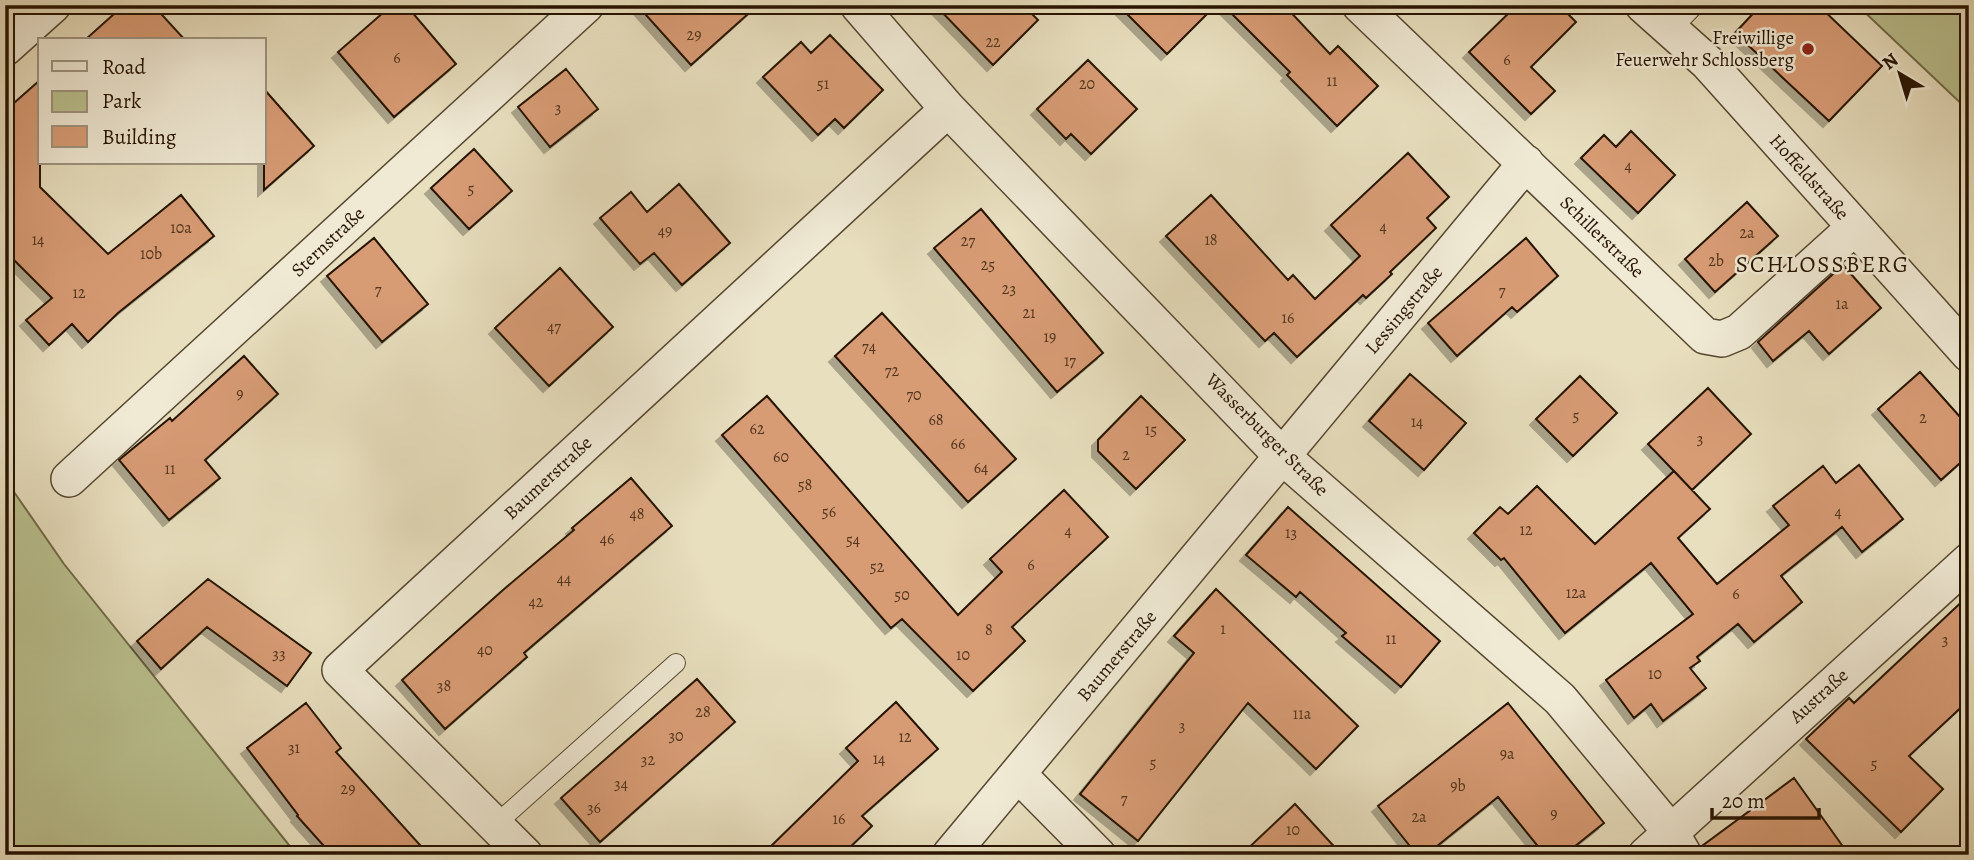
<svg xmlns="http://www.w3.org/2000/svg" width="1974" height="860" font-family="Alegreya,serif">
<defs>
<filter id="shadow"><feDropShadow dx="-6" dy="6" stdDeviation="0" flood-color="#0004"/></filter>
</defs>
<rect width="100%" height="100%" fill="#e8dfbe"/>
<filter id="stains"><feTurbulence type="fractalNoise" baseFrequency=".00286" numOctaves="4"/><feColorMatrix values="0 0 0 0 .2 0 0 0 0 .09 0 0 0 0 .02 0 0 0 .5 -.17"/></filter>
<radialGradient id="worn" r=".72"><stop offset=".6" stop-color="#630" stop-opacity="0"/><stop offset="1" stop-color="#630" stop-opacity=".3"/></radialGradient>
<path fill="#bac18f" stroke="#706a48" stroke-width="2" d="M1857 5H1969V111Z
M5 479 64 564 297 855H5Z"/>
<path fill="#d89c75" stroke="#261300" stroke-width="2" filter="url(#shadow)" d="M124 5H153L185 40H85Z
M392 5H406L456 64 394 117 338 52Z
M637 5H758L691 65Z
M935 5H1023L1038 20 993 65Z
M1118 5H1216L1167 54Z
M1223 5H1284L1330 54 1338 46 1378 86 1337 126 1287 75 1290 72Z
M1517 5H1559L1576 22 1531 67 1555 91 1531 114 1469 52Z
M1761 5H1818L1882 66 1829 121 1735 33Z
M830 35 883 90 844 128 835 119 818 135 763 77 801 42 811 53Z
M1088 60 1137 109 1091 154 1071 134 1066 139 1037 109Z
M566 69 598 109 550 147 518 107Z
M40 80V187L108 254 181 195 214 236 118 313 88 342 72 324 49 345 26 320 52 298 5 251V111Z
M264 89 314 146 264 190Z
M1631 131 1675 175 1638 213 1581 158 1604 135 1616 147Z
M474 149 512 191 469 229 431 188Z
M1408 153 1449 197 1427 218 1436 228 1390 272 1392 274 1366 298 1363 295 1297 357 1274 333 1265 341 1166 236 1211 195 1288 280 1293 275 1315 299 1360 256 1331 225Z
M679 184 730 243 682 285 654 253 640 264 600 218 631 192 647 212Z
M1747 202 1778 236 1715 292 1685 259Z
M981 209 1103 353 1057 392 934 248Z
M374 238 428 304 382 342 327 276Z
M1526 238 1558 276 1517 312 1512 307 1457 356 1428 323Z
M1843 265 1881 308 1829 354 1809 331 1773 361 1758 342Z
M560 268 613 327 549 386 495 328Z
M882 313 1016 459 968 502 835 356Z
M244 356 278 394 205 460 220 478 169 520 119 460 170 418 172 421Z
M1920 372 1969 427V455L1941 480 1878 409Z
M1410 374 1466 423 1424 470 1369 421Z
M1580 376 1617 413 1573 456 1536 419Z
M1708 388 1751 434 1692 490 1648 444Z
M767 396 958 615 1002 572 990 559 1064 490 1108 537 1012 627 1025 641 973 691 902 619 891 628 722 435Z
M1141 396 1185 440 1136 489 1098 451V440Z
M1859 465 1903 519 1862 552 1842 527 1781 576 1802 602 1754 642 1738 624 1697 657 1700 661 1690 668 1706 688 1663 721 1651 704 1634 718 1606 680 1693 614 1651 563 1565 633 1504 558 1501 560 1474 533 1500 507 1508 514 1537 486 1595 544 1674 471 1710 509 1678 538 1717 584 1789 525 1773 506 1823 466 1836 483Z
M631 478 672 526 524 653 527 657 445 729 402 680 503 590 574 530 572 528Z
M1288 507 1440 641 1401 687 1342 636 1346 633 1300 592 1296 597 1246 555Z
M208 579 311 653 287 686 207 627 161 669 137 641Z
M1216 589 1358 726 1316 769 1248 703 1138 841 1080 794 1194 653 1174 636Z
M1969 595V700L1909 756 1943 789 1901 832 1806 739 1849 698 1854 703Z
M697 679 735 722 600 842 561 798Z
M896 702 938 749 862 816 872 826 842 855H762L858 761 846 748Z
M306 703 341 748 336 752 429 855H332L297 816 298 815 247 748Z
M1508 703 1604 823 1564 855H1545L1498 797 1426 855H1417L1378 806Z
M1794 778 1849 855H1704L1702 846Z
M1295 804 1342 855H1241Z"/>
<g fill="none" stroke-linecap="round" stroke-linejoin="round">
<g stroke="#564630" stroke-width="20">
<path id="lane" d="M1671 30 1695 5
M495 825 676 663"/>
</g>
<g stroke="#564630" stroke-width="38">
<path id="street" d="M858 5 948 109 1283 457 1560 699 1670 831 1684 855
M1360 5 1705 336 1722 339 1739 332 1854 228
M1643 5 1708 63 1969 354
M5 48 53 5
M69 479 586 5
M1018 774 1098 855
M525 855 340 670 948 109
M950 855 1526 163
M1646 855 1969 561"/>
</g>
<use href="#lane" stroke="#f0ead5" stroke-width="18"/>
<use href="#street" stroke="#f0ead5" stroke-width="35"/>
</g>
<circle fill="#8f2418" stroke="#f0ead5" stroke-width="2.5" cx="1808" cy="49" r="7"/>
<g text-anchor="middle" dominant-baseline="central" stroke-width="5" stroke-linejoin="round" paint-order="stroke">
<g font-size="16" fill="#52351d">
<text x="694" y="35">29</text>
<text x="993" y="42">22</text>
<text x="397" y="58">6</text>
<text x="1507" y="60">6</text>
<text x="1332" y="81">11</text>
<text x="823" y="84">51</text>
<text x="1087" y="84">20</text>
<text x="558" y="108">3</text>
<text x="1628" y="166">4</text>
<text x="471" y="189">5</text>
<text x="1383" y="227">4</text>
<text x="181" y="228">10a</text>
<text x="665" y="231">49</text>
<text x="1747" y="233">2a</text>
<text x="38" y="240">14</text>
<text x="1211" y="240">18</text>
<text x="968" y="241">27</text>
<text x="151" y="254">10b</text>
<text x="1716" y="261">2b</text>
<text x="988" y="265">25</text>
<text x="1009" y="289">23</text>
<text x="378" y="290">7</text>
<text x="1502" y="291">7</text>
<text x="79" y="293">12</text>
<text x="1842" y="304">1a</text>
<text x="1029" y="313">21</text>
<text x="1288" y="318">16</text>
<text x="554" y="327">47</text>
<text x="1050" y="337">19</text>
<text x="869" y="347">74</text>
<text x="1070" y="361">17</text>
<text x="892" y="371">72</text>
<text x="240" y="394">9</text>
<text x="914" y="395">70</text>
<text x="1576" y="416">5</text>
<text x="1923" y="418">2</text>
<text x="936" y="420">68</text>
<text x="1417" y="422">14</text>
<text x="757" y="429">62</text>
<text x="1151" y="430">15</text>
<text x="1700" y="439">3</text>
<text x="958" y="444">66</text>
<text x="1126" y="455">2</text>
<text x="781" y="457">60</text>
<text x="981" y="468">64</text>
<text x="170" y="469">11</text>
<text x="805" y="485">58</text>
<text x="829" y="512">56</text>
<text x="1838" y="512">4</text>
<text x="637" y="514">48</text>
<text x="1526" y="530">12</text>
<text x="1068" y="531">4</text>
<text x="1291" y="533">13</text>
<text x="607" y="539">46</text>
<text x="853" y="540">54</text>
<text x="1031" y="565">6</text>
<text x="877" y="567">52</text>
<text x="564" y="579">44</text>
<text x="1576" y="593">12a</text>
<text x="1736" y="594">6</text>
<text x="902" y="595">50</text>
<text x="536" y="602">42</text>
<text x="1223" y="629">1</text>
<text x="989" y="630">8</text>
<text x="1391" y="639">11</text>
<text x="1945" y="640">3</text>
<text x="485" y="650">40</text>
<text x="279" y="654">33</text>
<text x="963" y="655">10</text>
<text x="1655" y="674">10</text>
<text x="444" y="686">38</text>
<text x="703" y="712">28</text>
<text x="1302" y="714">11a</text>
<text x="1182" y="726">3</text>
<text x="676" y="736">30</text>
<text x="905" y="737">12</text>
<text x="294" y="748">31</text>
<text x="1507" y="754">9a</text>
<text x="879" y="759">14</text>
<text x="648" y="760">32</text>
<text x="1153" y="763">5</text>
<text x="1874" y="764">5</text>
<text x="621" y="784">34</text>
<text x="1458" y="786">9b</text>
<text x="348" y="789">29</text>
<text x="1124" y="799">7</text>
<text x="594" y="808">36</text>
<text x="1554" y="814">9</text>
<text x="1419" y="817">2a</text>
<text x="839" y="819">16</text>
<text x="1293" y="830">10</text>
</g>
<g font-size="19" fill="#261300" stroke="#f0ead5" text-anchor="end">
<text x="1794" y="38">Freiwillige<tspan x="1794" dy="22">Feuerwehr Schlossberg</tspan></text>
</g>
<g font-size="19" fill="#261300" stroke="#f0ead5">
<text transform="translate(1809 177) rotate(48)">Hoffeldstraße</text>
<text transform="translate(1602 237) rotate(44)">Schillerstraße</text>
<text transform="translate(328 242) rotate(-43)">Sternstraße</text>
<text transform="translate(1404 310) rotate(-50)">Lessingstraße</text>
<text transform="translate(1267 435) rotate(45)">Wasserburger Straße</text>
<text transform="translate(548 478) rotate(-43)">Baumerstraße</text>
<text transform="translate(1117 656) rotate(-50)">Baumerstraße</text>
<text transform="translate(1819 696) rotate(-42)">Austraße</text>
</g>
<g font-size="23" letter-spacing="2" fill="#261300" stroke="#f0ead5">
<text x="1823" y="264">SCHLOSSBERG</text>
</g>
</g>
<rect width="1974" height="860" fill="none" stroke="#e8dfbe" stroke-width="28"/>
<rect x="7" y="7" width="1960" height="846" fill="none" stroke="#261300" stroke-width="3.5"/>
<rect x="14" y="14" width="1946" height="832" fill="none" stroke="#261300" stroke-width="2"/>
<rect x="38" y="38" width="228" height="126" fill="#f0ead5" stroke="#9f9480" stroke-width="2"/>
<rect x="52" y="61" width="35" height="10" fill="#f0ead5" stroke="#9f9480" stroke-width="2"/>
<text x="102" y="74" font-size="21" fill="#261300">Road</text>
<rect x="52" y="91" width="35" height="21" fill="#bac18f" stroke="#9f9480" stroke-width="2"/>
<text x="102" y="108" font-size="21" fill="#261300">Park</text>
<rect x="52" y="126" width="35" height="21" fill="#d89c75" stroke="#9f9480" stroke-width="2"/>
<text x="102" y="144" font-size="21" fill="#261300">Building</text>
<g transform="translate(1900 74) rotate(322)" stroke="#f0ead5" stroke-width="5" paint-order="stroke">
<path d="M0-5L12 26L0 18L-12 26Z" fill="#261300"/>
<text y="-10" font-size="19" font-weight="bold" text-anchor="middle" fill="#261300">N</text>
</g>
<path d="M1712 808v10h107v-10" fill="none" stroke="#261300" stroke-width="3.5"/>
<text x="1722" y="808" font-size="21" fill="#261300" stroke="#f0ead5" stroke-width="5" paint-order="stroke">20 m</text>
<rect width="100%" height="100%" filter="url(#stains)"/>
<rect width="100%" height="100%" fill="url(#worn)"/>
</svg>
